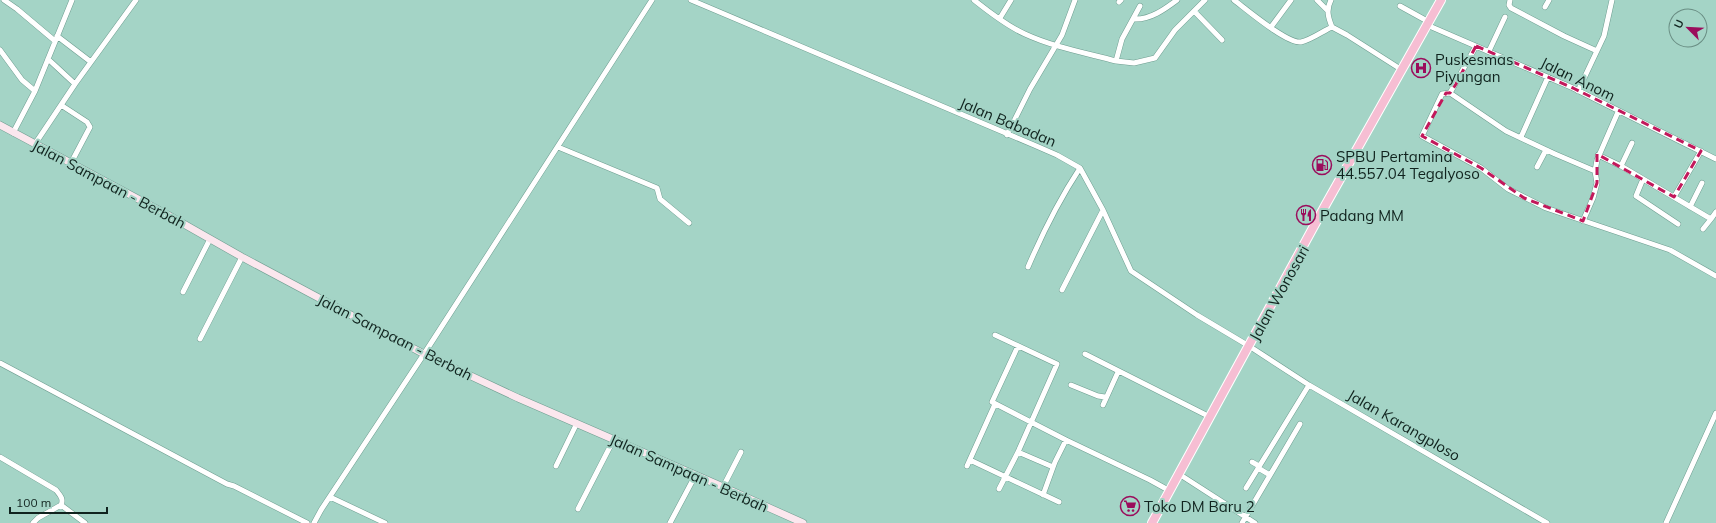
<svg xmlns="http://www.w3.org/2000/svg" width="1716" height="523" font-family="Mulish,sans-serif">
<rect width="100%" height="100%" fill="#a4d4c6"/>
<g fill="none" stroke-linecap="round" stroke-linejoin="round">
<g stroke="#6e9d90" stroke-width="6">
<path id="minor" d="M4 0 17 9 55 41
M691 0 1034 145 1057 155 1080 168 1103 210 1131 271 1197 315 1249 346 1309 385 1547 523
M974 0C989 12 1007 26 1025 34 1053 47 1086 53 1116 61
M1234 0C1246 9 1287 44 1301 42 1311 40 1323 31 1332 27L1347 35 1402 70
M1317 0 1328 11
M1331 0C1326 10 1328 17 1332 27
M1510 0 1509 5 1511 8 1564 36 1597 51
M1119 2 1121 0
M1140 6 1122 39 1116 61 1134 63 1155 58 1175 30 1205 0
M1400 6 1429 22
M1545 7 1549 0
M1194 11 1222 40
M1000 18 1011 0
M1134 19C1150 20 1165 9 1177 0
M1427 25 1573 88 1716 159
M1271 27 1291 0
M57 36 91 62
M1476 46 1450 93 1442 94 1422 136 1481 168 1508 189 1546 208 1670 250 1716 276
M0 50 22 80 35 91
M1489 51 1505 17
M48 59 75 84
M1578 91 1604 36 1612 0
M1450 93 1506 131 1555 154 1595 171
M61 105 87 122 90 127 71 163
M13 133 35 91 72 0
M1007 135 1030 89 1062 35 1075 0
M1521 137 1548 77
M35 144 75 84 136 0
M558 147 657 188 660 199 689 223
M1598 155 1621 166 1711 219 1716 212
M1621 166 1632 143
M1537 167 1546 150
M1643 179 1636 196 1678 224
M1674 197 1701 151
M1690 207 1702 183
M1583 221 1593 198 1597 183 1595 171 1597 160 1618 112
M1703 229 1711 219
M1028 267C1043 232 1059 200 1080 168
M1062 290 1103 210
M183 292 210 239
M995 335 1057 364 1018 452 999 489
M200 339 242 257
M1018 346 992 402 1066 440 1150 480 1170 491
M1085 354 1210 417
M0 363 227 484 234 486 307 523
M1071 385 1098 396 1105 397
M1103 405 1118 372
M1018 452 1053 467
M0 457 56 490C60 495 64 499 61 505L38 518 33 523
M970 460 1059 502
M1252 462 1259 466
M556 466 577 423
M967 466 995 404
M1258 468 1270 475
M1179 474 1255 523
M723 487 741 452
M1246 488 1309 385
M1043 495 1055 462 1066 440
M330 497 385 523
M61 505 85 523
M578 509 614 439
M314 523 321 510 424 354 652 0
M670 523 695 476
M1242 523 1300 424
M1666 523 1716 413"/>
</g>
<g stroke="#6e9d90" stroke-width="8">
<path id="secondary" d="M0 125 168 215 242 257 424 354 518 398 723 487 803 523"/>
</g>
<g stroke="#fff" stroke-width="10">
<path id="trunk" d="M1152 523 1326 204 1441 0"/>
</g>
<use href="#minor" stroke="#fff" stroke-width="5"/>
<use href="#secondary" stroke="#fbe7ee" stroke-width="7"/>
<use href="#trunk" stroke="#f6bed3" stroke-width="8"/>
</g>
<path fill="none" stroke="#c2185b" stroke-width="3" stroke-dasharray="8 5" stroke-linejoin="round" d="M1476 46 1573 88 1701 151 1674 197 1597 154V183L1583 221 1524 198 1481 168 1422 136 1446 93H1450L1456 84Z"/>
<defs>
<g id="hospital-ring" transform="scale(1)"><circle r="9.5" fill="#a4d4c6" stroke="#9b0c5c" stroke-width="1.5"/><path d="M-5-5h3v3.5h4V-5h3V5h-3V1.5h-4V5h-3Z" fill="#9b0c5c"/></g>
<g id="fuel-ring" transform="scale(1)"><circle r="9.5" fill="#a4d4c6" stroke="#9b0c5c" stroke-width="1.5"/><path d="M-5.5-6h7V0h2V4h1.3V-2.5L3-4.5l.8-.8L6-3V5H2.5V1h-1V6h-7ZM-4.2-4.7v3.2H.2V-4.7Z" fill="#9b0c5c"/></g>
<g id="restaurant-ring" transform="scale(1)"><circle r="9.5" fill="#a4d4c6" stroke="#9b0c5c" stroke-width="1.5"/><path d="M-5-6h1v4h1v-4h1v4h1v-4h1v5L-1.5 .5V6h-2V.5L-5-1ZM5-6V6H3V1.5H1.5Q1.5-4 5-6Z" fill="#9b0c5c"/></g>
<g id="supermarket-ring" transform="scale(1)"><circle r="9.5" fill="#a4d4c6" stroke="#9b0c5c" stroke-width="1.5"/><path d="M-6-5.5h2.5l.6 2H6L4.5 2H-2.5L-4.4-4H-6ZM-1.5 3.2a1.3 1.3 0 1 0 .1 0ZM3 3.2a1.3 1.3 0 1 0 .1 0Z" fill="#9b0c5c"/></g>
</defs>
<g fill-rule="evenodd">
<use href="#hospital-ring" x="1421" y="68"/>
<use href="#fuel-ring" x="1322" y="165"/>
<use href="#restaurant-ring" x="1306" y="215"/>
<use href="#supermarket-ring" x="1130" y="506"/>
</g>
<g text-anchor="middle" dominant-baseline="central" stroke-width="4" stroke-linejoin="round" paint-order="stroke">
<g font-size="15" fill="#10231e" stroke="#a4d4c6" text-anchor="start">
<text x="1435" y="59">Puskesmas<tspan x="1435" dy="17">Piyungan</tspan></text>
<text x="1336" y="156">SPBU Pertamina<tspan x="1336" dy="17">44.557.04 Tegalyoso</tspan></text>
<text x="1320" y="215">Padang MM</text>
<text x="1144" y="506">Toko DM Baru 2</text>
</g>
<g font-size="15" fill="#10231e" stroke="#a4d4c6">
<text transform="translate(1578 79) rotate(26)">Jalan Anom</text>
<text transform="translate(1008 122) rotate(23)">Jalan Babadan</text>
<text transform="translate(109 184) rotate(28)">Jalan Sampaan - Berbah</text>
<text transform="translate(1279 293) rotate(-61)">Jalan Wonosari</text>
<text transform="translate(395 337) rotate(27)">Jalan Sampaan - Berbah</text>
<text transform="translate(1404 425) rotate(30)">Jalan Karangploso</text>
<text transform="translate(689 473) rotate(24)">Jalan Sampaan - Berbah</text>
</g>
</g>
<g transform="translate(1688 28) rotate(294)"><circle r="19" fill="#a4d4c6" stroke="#698d83"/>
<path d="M0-3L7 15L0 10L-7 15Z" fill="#9b0c5c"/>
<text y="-6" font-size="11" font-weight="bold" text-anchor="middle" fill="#10231e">U</text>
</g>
<path d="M10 507v6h97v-6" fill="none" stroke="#10231e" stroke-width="2"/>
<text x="16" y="507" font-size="12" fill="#10231e" stroke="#a4d4c6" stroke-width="3" paint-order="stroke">100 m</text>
</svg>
